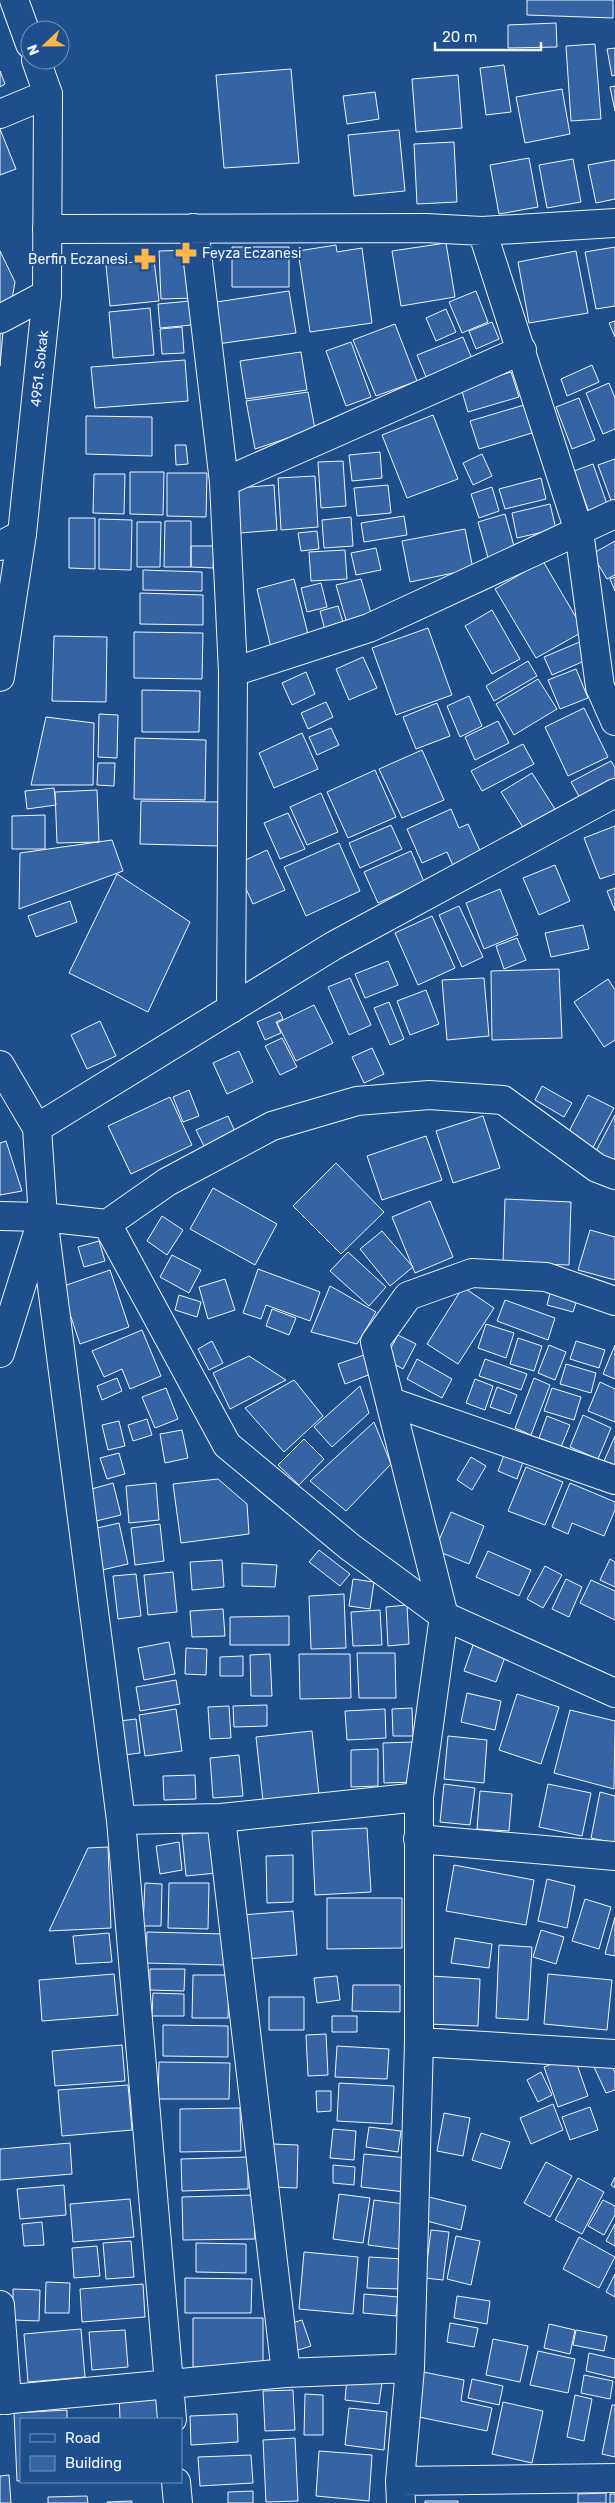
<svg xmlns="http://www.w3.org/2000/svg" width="615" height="2503" font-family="Rubik,sans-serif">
<rect width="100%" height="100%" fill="#1f4e8c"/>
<path fill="#3563a3" stroke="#f2f6ff" d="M527 0H613V18L527 15Z
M556 23 557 47 508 48V25Z
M595 44 601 119 571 121 566 46Z
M615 48V75L612 76 607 49Z
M504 65 511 112 486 115 480 68Z
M291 69 299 163 224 168 216 75Z
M0 71 5 84 0 87Z
M458 75 462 128 416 132 412 79Z
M615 86V111L610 87Z
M562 89 570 134 525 143 516 97Z
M375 92 379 119 347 124 343 96Z
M0 129 16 169 0 175Z
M399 130 405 191 354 196 348 135Z
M454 142 457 202 417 204 414 144Z
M529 158 538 207 499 214 490 165Z
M573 159 581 202 547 208 539 165Z
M615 160V199L596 203 588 165Z
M446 243 455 297 401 306 392 251Z
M336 245 337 252 362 248 372 323 310 332 298 251Z
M232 247H289V287H232Z
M615 247V306L596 309 585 252Z
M193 250 195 298 161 299 159 251Z
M0 251 15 282 12 299 0 305Z
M576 251 588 313 529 323 518 262Z
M154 260 159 301 110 306 106 265Z
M289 291 296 333 217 344 210 303Z
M476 291 488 322 462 333 449 302Z
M190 301 192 325 160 328 158 304Z
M150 308 154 355 113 358 109 312Z
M446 309 456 332 436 341 426 318Z
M615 321V337L609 323Z
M492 322 499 339 476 349 469 331Z
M395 324 417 381 376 396 353 340Z
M182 327 184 353 162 354 160 329Z
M3 332 0 366V334Z
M463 337 475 366 429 384 417 355Z
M351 342 371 397 346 406 326 351Z
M301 352 307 390 246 399 240 361Z
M185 360 188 401 95 408 91 367Z
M592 365 599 382 567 396 561 379Z
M511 372 519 397 468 412 461 388Z
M609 383 615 398V429L603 434 586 393Z
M308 392 315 429 255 449 246 401Z
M579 398 595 440 572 449 556 407Z
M524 405 532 433 479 449 470 421Z
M433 415 458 479 407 498 382 435Z
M86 416 152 417V456L86 454Z
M175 445H186L188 464 176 465Z
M380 452 382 478 352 481 349 455Z
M482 454 492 476 473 485 463 463Z
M615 459V502L612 503 598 465Z
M343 461 346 506 321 508 318 462Z
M593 464 607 504 589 512 574 471Z
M130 472H164L163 515 130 514Z
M167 473H207L206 517 167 516Z
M94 474H125L124 514 93 513Z
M315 476 318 527 281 530 278 478Z
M541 478 546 499 505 509 499 489Z
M274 485 277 530 240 533 238 488Z
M388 485 391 513 357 516 354 488Z
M492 487 499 511 479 518 471 494Z
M550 504 556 529 517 538 512 513Z
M505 514 516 553 489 561 478 522Z
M404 516 407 535 364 542 361 523Z
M351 517 353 546 324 548 322 520Z
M69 518H95V569L69 568Z
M99 519 132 520 131 570 99 569Z
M165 521H191V567H164Z
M137 522H161L160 567H137Z
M465 529 473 569 410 582 402 541Z
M317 531 319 549 301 551 298 533Z
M615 541V575L607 579 592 554Z
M191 546H214L213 568 191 567Z
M376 548 381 570 356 575 351 553Z
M345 550 347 579 311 581 309 552Z
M543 561 584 631 536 658 495 589Z
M143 570 202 572V591L143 590Z
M615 577V591L610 579Z
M294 579 309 638 271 648 257 589Z
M361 579 373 620 348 627 336 585Z
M321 583 327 607 307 612 301 588Z
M140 593 203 595V625L140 624Z
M338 606 344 625 325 630 320 611Z
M492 610 520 659 492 674 465 626Z
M428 628 452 695 396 715 372 648Z
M134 632 203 633 202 679 134 678Z
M54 636 107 637 106 702 52 701Z
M582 641 589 659 552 675 544 657Z
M363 657 377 688 349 700 336 669Z
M528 661 537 676 494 701 486 686Z
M576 669 588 698 560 709 548 680Z
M306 672 315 694 292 705 282 683Z
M538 679 557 709 514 735 496 704Z
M142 690 200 691 199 732H142Z
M469 696 482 726 460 737 447 706Z
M326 702 333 717 308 729 301 713Z
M437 703 450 736 416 749 403 717Z
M584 708 608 757 568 776 545 727Z
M99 714 118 715 117 758 98 757Z
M46 717 94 723 93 785H31Z
M498 721 509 743 475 760 465 737Z
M331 728 339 745 317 755 309 737Z
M302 733 318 769 274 788 259 753Z
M135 738 206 740 205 800 134 799Z
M523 744 534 764 482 791 471 771Z
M422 750 444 800 402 818 379 769Z
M611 761 615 768V782L581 800 571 782Z
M98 763H115L114 786 97 785Z
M375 770 396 817 348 838 327 792Z
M532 773 555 809 524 829 501 792Z
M54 788 56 805 27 809 25 791Z
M97 790 99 842 57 843 55 792Z
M321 793 338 832 307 845 290 807Z
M141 801 219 802V846L140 844Z
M451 809 459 828 468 824 482 855 454 868 447 852 422 863 407 829Z
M288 813 305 849 280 859 264 823Z
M45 815V849H12V816Z
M391 825 402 849 360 868 349 843Z
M615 826V874L600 879 584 838Z
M112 840 123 871 19 909 20 853Z
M339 843 360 891 306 916 284 867Z
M267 850 285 890 253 904 235 865Z
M411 851 424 882 378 903 364 872Z
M555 865 570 901 539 915 523 878Z
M117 874 190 922 148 1012 69 973Z
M615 888V911L607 891Z
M500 889 518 935 484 949 466 903Z
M70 901 77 922 36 937 28 916Z
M459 906 483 957 462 967 439 915Z
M432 916 455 968 418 985 395 933Z
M583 925 589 949 551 957 545 933Z
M517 938 526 960 504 969 496 946Z
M388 961 398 985 365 998 355 974Z
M559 969 562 1038 492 1040 491 971Z
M350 978 371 1025 349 1035 328 987Z
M484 978 489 1036 447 1040 442 980Z
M608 979 615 990V1040L604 1047 574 1002Z
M426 990 439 1024 410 1035 397 1001Z
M389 1002 404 1039 390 1045 374 1008Z
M314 1005 333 1043 296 1061 277 1023Z
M280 1012 283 1019 276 1022 281 1033 265 1040 257 1022Z
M100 1021 116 1056 87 1069 71 1035Z
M282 1038 297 1067 280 1075 265 1046Z
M372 1048 384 1074 364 1083 352 1057Z
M239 1051 253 1082 227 1094 213 1063Z
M542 1086 572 1103 564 1117 535 1100Z
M189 1090 199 1116 183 1122 173 1097Z
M588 1095 614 1108 591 1151 566 1137Z
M170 1097 192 1145 131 1174 108 1126Z
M615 1115V1163L595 1153Z
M228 1116 237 1136 206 1150 196 1130Z
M483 1116 500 1168 453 1183 436 1131Z
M426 1136 442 1180 382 1200 367 1156Z
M6 1141 22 1191 0 1195V1143Z
M336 1163 384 1212 341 1254 293 1206Z
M213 1188 277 1224 255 1265 190 1229Z
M505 1199 571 1202 569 1265 503 1263Z
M430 1201 453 1257 415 1273 392 1217Z
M162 1216 183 1230 167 1255 147 1241Z
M590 1230 615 1237V1280L578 1270Z
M382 1231 413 1267 390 1286 360 1249Z
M99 1241 105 1261 84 1267 78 1247Z
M348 1252 386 1287 369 1306 330 1271Z
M172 1255 201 1270 189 1293 160 1277Z
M258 1269 320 1292 310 1321 266 1305 261 1319 243 1313Z
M110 1270 129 1327 80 1344 61 1287Z
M225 1279 235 1310 208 1319 199 1287Z
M330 1286 376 1312 357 1344 311 1332Z
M463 1287 494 1308 458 1364 427 1344Z
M550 1293 577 1300 573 1312 547 1305Z
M179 1295 201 1302 197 1317 175 1310Z
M505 1300 555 1318 548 1340 497 1321Z
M272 1309 296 1318 289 1335 266 1326Z
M486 1324 514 1333 506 1358 478 1348Z
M142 1330 161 1376 130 1389 122 1369 104 1377 92 1351Z
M398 1335 416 1344 403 1369 385 1359Z
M518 1338 542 1346 534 1371 510 1364Z
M212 1341 223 1363 209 1370 198 1349Z
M576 1341 605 1350 599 1368 570 1359Z
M549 1345 566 1352 555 1380 538 1373Z
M615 1345V1379L603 1374Z
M364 1355 371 1374 345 1384 338 1364Z
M249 1356 286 1380 230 1409 213 1373Z
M417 1359 452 1379 442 1398 407 1379Z
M485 1359 527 1374 521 1390 479 1376Z
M566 1364 596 1373 591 1393 560 1384Z
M117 1378 122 1391 102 1400 97 1386Z
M534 1378 550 1385 531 1435 515 1428Z
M475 1379 493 1386 485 1410 466 1403Z
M294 1380 323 1416 284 1452 245 1408Z
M600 1382 615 1389V1422L588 1411Z
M360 1386 369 1413 332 1447 314 1427Z
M497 1387 517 1395 510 1414 490 1407Z
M166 1388 178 1419 155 1428 142 1397Z
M552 1388 581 1397 574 1420 544 1411Z
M583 1415 611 1428 598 1459 570 1447Z
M547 1416 570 1425 561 1447 539 1438Z
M147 1419 152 1435 133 1441 128 1425Z
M119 1421 125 1446 108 1450 102 1425Z
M374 1422 391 1464 346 1511 310 1481Z
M182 1430 188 1458 165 1463 160 1434Z
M615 1436V1466L604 1461Z
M304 1439 324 1459 299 1485 278 1465Z
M119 1453 125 1474 107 1479 100 1458Z
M504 1455 523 1462 517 1479 498 1471Z
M471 1457 486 1466 472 1490 457 1480Z
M526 1467 563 1482 545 1525 508 1511Z
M218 1479 247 1504 249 1534 181 1543 173 1484Z
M113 1483 121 1515 96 1521 88 1490Z
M156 1483 159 1520 129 1523 126 1486Z
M570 1483 615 1502V1510L604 1536 572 1523 568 1534 552 1527Z
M451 1512 484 1526 469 1564 435 1550Z
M119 1523 128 1564 102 1570 93 1529Z
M160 1524 164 1561 135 1565 131 1528Z
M319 1550 350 1574 340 1586 309 1562Z
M488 1551 531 1570 519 1596 476 1577Z
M610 1559 615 1562V1587L600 1580Z
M222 1560 224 1587 192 1590 190 1562Z
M242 1563 277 1565 275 1587 242 1586Z
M545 1566 562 1575 543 1608 527 1599Z
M173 1572 177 1612 148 1615 144 1575Z
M136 1574 141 1616 118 1619 113 1576Z
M353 1579 374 1582 370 1609 349 1606Z
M566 1579 582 1587 569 1617 552 1609Z
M591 1580 615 1591V1620L580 1603Z
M344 1594 346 1648 311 1649 309 1596Z
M407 1605 409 1644 388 1646 386 1607Z
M223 1609 225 1636 192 1637 190 1611Z
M380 1610 382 1645 353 1646 351 1612Z
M289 1616V1645H230V1617Z
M169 1642 175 1674 144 1680 138 1648Z
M473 1645 505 1657 496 1682 464 1671Z
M186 1648 207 1649 206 1675 185 1674Z
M357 1653H395L396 1698H359Z
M270 1654 272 1696H251L250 1655Z
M299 1654H350L351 1698 300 1699Z
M243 1656V1676H220V1657Z
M176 1680 180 1704 140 1711 136 1687Z
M467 1693 501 1701 495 1730 461 1722Z
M517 1694 559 1707 541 1764 499 1750Z
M267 1705V1726L234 1727 233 1706Z
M229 1706 231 1738 210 1739 208 1707Z
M412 1708 413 1736H393L392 1709Z
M176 1709 182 1751 145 1756 139 1715Z
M385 1709 386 1738 347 1740 345 1711Z
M570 1710 615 1721 614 1789 554 1773Z
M136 1719 140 1753 115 1756 111 1722Z
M312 1731 319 1795 263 1801 256 1737Z
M448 1736 487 1740 484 1783 444 1779Z
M414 1742 415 1782 384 1783 383 1743Z
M378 1749V1786L351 1787V1750Z
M239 1755 243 1796 213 1798 210 1758Z
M195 1775 196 1799 164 1800 163 1776Z
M444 1784 475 1788 470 1825 440 1822Z
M548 1784 591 1793 582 1836 539 1827Z
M480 1791 512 1794 509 1831 477 1829Z
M600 1792 615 1796V1843L591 1838Z
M367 1828 371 1892 315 1895 312 1831Z
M213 1832 217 1873 186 1876 182 1834Z
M179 1842 182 1870 160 1874 156 1846Z
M108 1847 111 1928 49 1931 88 1848Z
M293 1855V1902L267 1903 266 1856Z
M454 1865 534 1880 526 1925 446 1911Z
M547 1879 575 1886 567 1928 538 1921Z
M145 1883 162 1884 161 1926H143Z
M169 1883H209L208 1929 168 1928Z
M327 1898H402V1948L327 1949Z
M585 1899 611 1907 599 1949 572 1941Z
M293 1911 297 1955 246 1959 242 1915Z
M615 1917V1956L605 1954Z
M541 1930 564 1937 556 1964 533 1957Z
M147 1932 225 1934 224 1965 146 1963Z
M109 1933 112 1962 76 1964 73 1936Z
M455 1938 492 1944 489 1968 451 1963Z
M499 1945 532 1947 528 2020 496 2018Z
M150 1969H185L184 1991 150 1990Z
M114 1974 118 2015 42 2021 39 1980Z
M548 1974 612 1980 607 2030 544 2024Z
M193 1975H229L228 2018H192Z
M337 1976 340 2000 317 2003 314 1978Z
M431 1976 480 1979 478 2026 428 2024Z
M353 1985H400V2012L352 2011Z
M153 1993 184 1994V2016H152Z
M269 1997H304V2030H269Z
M332 2016H357V2032H332Z
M163 2025 228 2026V2057L163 2056Z
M326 2034 328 2075 308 2076 306 2035Z
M122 2045 125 2081 55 2086 52 2051Z
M337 2046 389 2049 387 2079 335 2077Z
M574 2056 588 2096 558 2107 544 2067Z
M610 2060 615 2073V2090L606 2093 594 2067Z
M159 2062 230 2063 229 2099H158Z
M541 2072 552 2095 538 2102 527 2080Z
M339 2083 394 2086 392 2124 337 2121Z
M128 2085 132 2130 62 2136 58 2090Z
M316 2091H331V2111L317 2112Z
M553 2104 563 2130 531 2144 520 2118Z
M590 2107 598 2130 570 2140 562 2117Z
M240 2108 241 2151 180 2152V2109Z
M444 2113 470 2118 463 2156 437 2151Z
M369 2127 401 2131 398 2152 366 2147Z
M333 2129 356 2131 354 2160 330 2158Z
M481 2133 510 2142 501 2169 472 2160Z
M70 2143 72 2174 0 2180V2149Z
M273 2144 298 2145 297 2188 272 2187Z
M364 2154 408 2158 405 2192 361 2187Z
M248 2157V2189L182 2191 181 2159Z
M546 2162 572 2176 550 2217 524 2203Z
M333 2165 355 2167 354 2185 333 2183Z
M615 2177V2188L611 2185Z
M578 2178 604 2192 582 2234 555 2220Z
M64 2185 66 2215 20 2219 17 2189Z
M339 2194 370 2198 363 2243 333 2239Z
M253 2195 255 2239 183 2240 182 2197Z
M429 2197 466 2206 461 2230 423 2220Z
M130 2199 134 2237 73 2242 70 2204Z
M374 2200 404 2204 399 2249 368 2245Z
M603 2200 615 2206V2215L604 2235 588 2226Z
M42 2222 44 2245 24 2246 22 2224Z
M615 2224V2246L606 2241Z
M431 2230 449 2232 443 2280 425 2278Z
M456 2236 480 2241 471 2285 447 2279Z
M579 2237 615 2257 599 2288 563 2269Z
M131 2241 134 2277 106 2279 103 2243Z
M196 2243 246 2244V2273L196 2272Z
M97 2246 100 2276 74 2278 72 2248Z
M304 2252 358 2257 353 2314 299 2309Z
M369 2257 403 2259 401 2289 367 2288Z
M615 2274V2297L606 2292Z
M185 2278 252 2279 251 2313H185Z
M46 2282 70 2283 69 2313H45Z
M143 2284 145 2317 82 2322 80 2289Z
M13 2289 40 2290 39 2321 13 2320Z
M364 2294 398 2297 396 2316 363 2313Z
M457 2296 490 2301 487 2324 454 2318Z
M193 2318H263V2367H193Z
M302 2320 311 2346 298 2350 289 2324Z
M450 2323 478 2328 474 2347 447 2342Z
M549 2324 575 2330 570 2354 544 2348Z
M81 2329 85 2377 28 2382 24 2334Z
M125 2330 128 2367 92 2370 89 2332Z
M576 2330 607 2336 604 2351 573 2345Z
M493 2339 528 2346 520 2382 486 2375Z
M538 2351 575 2359 568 2393 530 2385Z
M589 2353 615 2359V2378L586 2371Z
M423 2372 464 2380 461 2401 492 2408 487 2431 414 2416Z
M584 2375 613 2381 610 2399 581 2393Z
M347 2378 382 2382 379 2404 345 2400Z
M472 2379 503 2386 499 2405 468 2398Z
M293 2390 295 2430 265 2431 263 2391Z
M163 2391 164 2419H120L119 2393Z
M305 2394 323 2395V2435H304Z
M575 2395 592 2399 584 2441 567 2437Z
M503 2402 543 2411 532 2463 492 2454Z
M612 2405H615V2457L602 2454Z
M349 2408 387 2412 384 2450 345 2445Z
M67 2410V2419H21V2481H17L14 2413Z
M237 2414 238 2442 191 2445 190 2416Z
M295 2438 298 2501 266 2502 263 2440Z
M319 2451 372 2455 369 2501 316 2496Z
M251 2455 253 2483 200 2486 198 2457Z
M9 2475 11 2503H0V2476Z
M253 2491V2503H228V2492Z
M606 2493V2503H578V2494Z
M610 2494H615V2503H610Z
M87 2496 88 2503H48V2497Z
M132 2501V2503H107V2502Z
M425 2501H458V2503H425Z"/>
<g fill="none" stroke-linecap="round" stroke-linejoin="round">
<g stroke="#f2f6ff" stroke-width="30">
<path id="minor" d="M0 114 48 94
M194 228 224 482 233 672 369 628 615 514
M47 229 426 228 482 231 615 223
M482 231 579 531 600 687 615 721
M0 319 47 294
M224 482 522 350
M0 546 22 534
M231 1009 233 672
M37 1128 333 946 615 793
M0 1216 43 1217 107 1224 227 1445 350 1547 444 1616 615 1693
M43 1217 121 1820 172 2419
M107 1224 167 1182 272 1126 357 1101 429 1095 503 1100 597 1168 615 1175
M391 1402 615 1480
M221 1818 419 1797
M121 1820 221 1818 286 2373
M418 1839 615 1856
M419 2042 615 2054
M0 2305 7 2400
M0 2400 286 2373 410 2368
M400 2481 615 2478
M176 2482 178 2503
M401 2503 400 2481 410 2368 419 2042V1797L444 1616 375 1342 408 1296 472 1273 546 1277 615 1301"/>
</g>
<g stroke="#f2f6ff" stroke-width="30">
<g id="secondary">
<path d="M14 0 30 44"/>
<path id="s1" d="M0 677 22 534 47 294 48 94 36 60"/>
<path d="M0 1065 37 1128 43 1217 0 1353"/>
</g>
</g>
<use href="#minor" stroke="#1f4e8c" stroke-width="28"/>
<use href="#secondary" stroke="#1f4e8c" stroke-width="28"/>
</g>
<defs>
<g id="pharmacy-bare" transform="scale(1.725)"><path d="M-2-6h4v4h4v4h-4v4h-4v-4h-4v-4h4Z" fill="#ffb74d" stroke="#1f4e8c" stroke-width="2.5" paint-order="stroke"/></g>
</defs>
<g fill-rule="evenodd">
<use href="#pharmacy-bare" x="186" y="253"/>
<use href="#pharmacy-bare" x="145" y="259"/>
</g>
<g text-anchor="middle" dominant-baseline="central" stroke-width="4" stroke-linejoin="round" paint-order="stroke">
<g font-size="14" fill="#f2f6ff" stroke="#1f4e8c" text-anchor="start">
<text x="202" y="253">Feyza Eczanesi</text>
<text x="128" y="259" text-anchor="end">Berfin Eczanesi</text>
</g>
<g font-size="14" fill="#f2f6ff" stroke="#1f4e8c">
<text stroke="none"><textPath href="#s1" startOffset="311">4951. Sokak</textPath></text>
</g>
</g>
<rect x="20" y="2418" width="162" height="65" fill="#1f4e8c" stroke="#7391ba"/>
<rect x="30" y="2434" width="25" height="8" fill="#1f4e8c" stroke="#7391ba"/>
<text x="65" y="2443" font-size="15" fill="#f2f6ff">Road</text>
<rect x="30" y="2456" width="25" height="15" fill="#3563a3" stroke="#7391ba"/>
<text x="65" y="2468" font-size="15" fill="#f2f6ff">Building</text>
<g transform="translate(45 45) rotate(248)"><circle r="24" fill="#1f4e8c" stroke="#7391ba"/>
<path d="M0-4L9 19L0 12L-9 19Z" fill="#ffb74d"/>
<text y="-8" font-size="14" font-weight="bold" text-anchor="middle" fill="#f2f6ff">N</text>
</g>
<path d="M435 42v8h106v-8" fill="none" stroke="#f2f6ff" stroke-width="2.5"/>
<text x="442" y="42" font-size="15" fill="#f2f6ff" stroke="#1f4e8c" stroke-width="4" paint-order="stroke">20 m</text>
</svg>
